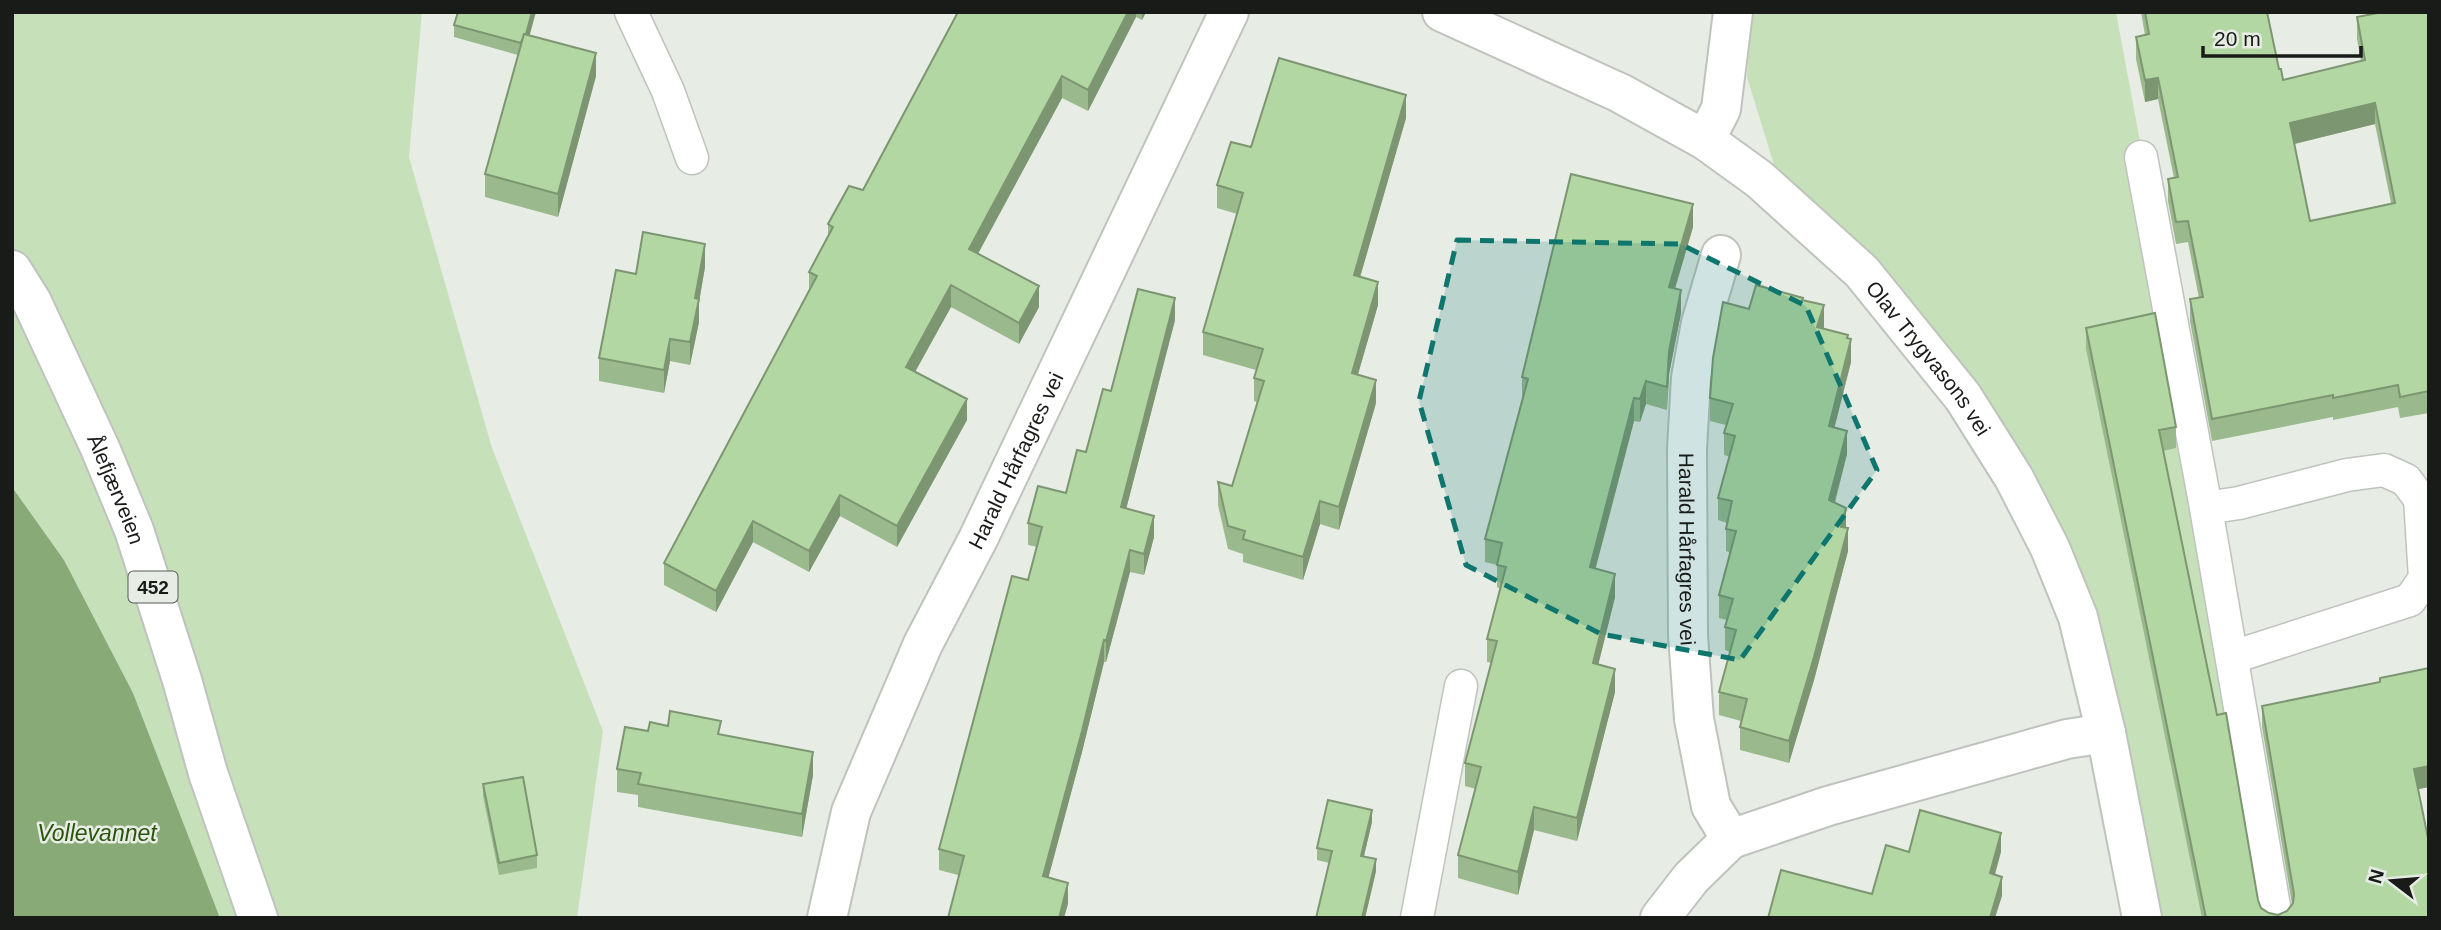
<svg xmlns="http://www.w3.org/2000/svg" width="2441" height="930" font-family="Arial,sans-serif">
<rect width="100%" height="100%" fill="#e7ece5"/>
<path fill="#c6e1ba" d="M12 12H422L409 157 492 448 603 731 577 918H220L133 693 64 560 12 487Z
M1751 12H2116L2284 918H2160L2011 454 1795 233 1747 77Z"/>
<path fill="#8a7" d="M12 487 64 560 133 693 220 918H12Z"/>
<g fill="none" stroke-linecap="round" stroke-linejoin="round">
<g stroke="#bfc3bd" stroke-width="35">
<path id="service" d="M631 12 668 91 692 158
M2141 157 2206 508
M2233 657 2410 600 2425 578 2420 499 2406 480 2384 470 2347 475 2239 503 2206 508 2276 918
M1417 918 1461 686"/>
</g>
<g stroke="#bfc3bd" stroke-width="42">
<g id="minor">
<path d="M1705 140 1721 109 1733 12"/>
<path id="s1" d="M1721 255 1701 323 1691 378 1687 449 1688 635 1694 719 1711 806 1731 839"/>
<path id="s2" d="M827 918 851 812 923 644 978 539 1229 12"/>
<path d="M1660 918 1691 878 1731 839 1828 806 2067 739 2106 733"/>
</g>
</g>
<g stroke="#bfc3bd" stroke-width="42">
<g id="tertiary">
<path id="s3" d="M1442 12 1620 93 1705 140 1759 179 1862 272 1963 397 2014 478 2050 548 2078 617 2106 733 2142 918"/>
</g>
</g>
<g stroke="#bfc3bd" stroke-width="42">
<g id="primary">
<path id="s4" d="M12 270 32 302 100 448 134 530 182 680 208 773 258 918"/>
</g>
</g>
<use href="#service" stroke="#fff" stroke-width="32"/>
<use href="#minor" stroke="#fff" stroke-width="38"/>
<use href="#tertiary" stroke="#fff" stroke-width="38"/>
<use href="#primary" stroke="#fff" stroke-width="38"/>
</g>
<path fill="#9ab98c" fill-rule="evenodd" d="M958 12H1146L1142 20 1136 17 1088 111 1062 98 978 254 1039 307 1019 344 951 307 915 372 967 420 897 547 840 516 809 572 753 542 716 612 664 585V563L809 291V272L828 237V224L863 190Z
M2141 12H2267L2279 69 2283 80 2361 61 2357 39V17L2429 12V413L2400 418 2398 407 2333 420V417L2212 441 2190 321V299L2199 298 2188 242 2176 244 2168 201V179L2174 178 2158 99 2145 102 2136 59V37L2145 35ZM2375 124 2391 203 2310 221 2294 144Z
M454 25 530 35 596 76 558 217 485 197V174L518 55 454 37Z
M1406 118 1360 277 1378 305 1358 374 1376 403 1339 530 1320 524 1303 580 1243 562V554L1228 549 1218 505V482L1232 486 1257 402 1254 401V378L1256 370 1203 355V332L1237 214 1217 208V185L1251 147Z
M1693 227 1675 288 1681 313 1669 374 1667 410 1646 404 1640 422 1634 421 1595 569 1615 597 1598 665 1615 692 1577 841 1534 830 1518 895 1458 878V855L1476 789 1465 786V763L1492 663 1487 662V639L1500 589 1497 587V565L1485 562V539L1522 400V377Z
M705 267 699 302V322L690 365 670 361 664 393 599 381V358L636 274Z
M1803 300 1824 328 1848 338 1851 362 1834 428 1847 454 1835 503 1846 528 1848 551 1814 680 1789 763 1740 750V727L1741 721 1719 715V692L1730 652 1725 650V627L1727 620 1719 618V595L1731 553 1726 551V529L1727 523 1718 520V498L1730 457 1724 455V433L1726 425 1710 421V398L1749 309Z
M1175 320 1126 509 1154 537 1144 575 1130 572 1106 662H1104L1082 752 1048 878 1068 904 939 870V849L1028 580 1037 547 1028 545V523L1066 493 1086 452Z
M2086 328 2176 427V448L2163 451 2217 715 2258 900 2261 908 2269 913 2278 915 2287 911 2292 904 2262 727V706L2380 682V678L2428 668V660L2429 787 2418 789 2429 918H2202L2086 349Z
M648 731 721 735 813 775 802 837 638 807V795L617 792V769Z
M483 784 537 855V868L499 875 483 796Z
M1372 822 1364 856 1376 871 1365 918H1316L1329 863 1317 860V848Z"/>
<path fill="#7d9672" d="M532 12H536L524 56V44Z
M1128 12H1136V17L1088 111V90Z
M1142 12H1146L1142 20Z
M596 53V76L558 217V194Z
M1062 76V98L969 270V249Z
M2158 78V99L2145 102V80Z
M1406 95V118L1354 298V275Z
M2375 103V124L2290 145V123Z
M1693 204V227L1669 309V287Z
M705 244V267L699 302V322L690 365V342L695 298Z
M1378 282V305L1352 395V373Z
M951 285V307L906 388V367Z
M1039 286V307L1019 344V323Z
M1681 290V313L1669 374 1667 410 1669 351Z
M1175 298V320L1121 529V507Z
M1824 305V328L1817 327Z
M1848 335V352L1851 339V362L1829 449V426Z
M670 339V361L664 393V370Z
M1376 380V403L1339 530V507Z
M1646 381V404L1640 422V399Z
M1634 398V421L1590 590V567Z
M967 399V420L897 547V526Z
M1847 431V454L1829 523V500Z
M840 495V516L809 572V551Z
M1320 501V524L1303 580V557Z
M1846 508V531L1841 527Z
M1154 516V537L1144 575V554Z
M753 521V542L716 612V591Z
M1848 528V551L1814 680 1789 763V741Z
M1130 550V572L1106 662V641Z
M1615 574V597L1593 686V663Z
M1104 640V662L1082 752 1043 898V876Z
M1615 669V692L1577 841V818Z
M813 752V775L802 837V814Z
M2429 766V787L2414 790V769Z
M1534 807V830L1518 895V872Z
M1372 810V822L1361 868V856Z
M2001 833V852L1990 893V873Z
M1376 859V871L1365 918H1362Z
M2002 877V896L1995 918H1990Z
M1068 883V904L1064 918H1059Z"/>
<path fill="#b3d7a3" stroke="#7d9672" stroke-width="2" fill-rule="evenodd" d="M458 12H532L526 34H524L521 43 454 25Z
M958 12H1128L1088 90 1062 76 969 249 1039 286 1019 323 951 285 906 367 967 399 897 526 840 495 809 551 753 521 716 591 664 563 817 276 809 272 833 227 828 224 849 186 863 190Z
M2145 12H2267L2279 69H2281L2283 80 2365 60 2357 17 2383 12H2429V391L2400 397 2398 385 2333 398V395L2212 419 2190 299 2203 297 2188 221 2176 222 2168 179 2178 177 2158 78 2145 80 2136 37 2149 34ZM2375 103 2395 203 2310 221 2290 123Z
M524 34 596 53 558 194 485 174Z
M1279 58 1406 95 1354 275 1378 282 1352 373 1376 380 1339 507 1320 501 1303 557 1243 539 1245 531 1228 526 1218 482 1232 486 1264 381 1254 378 1263 349 1203 332 1243 193 1217 185 1231 142 1251 147Z
M1571 174 1693 204 1669 287 1681 290 1669 351 1667 387 1646 381 1640 399 1634 398 1590 567 1615 574 1593 663 1615 669 1577 818 1534 807 1518 872 1458 855 1481 767 1465 763 1497 641 1487 639 1506 567 1497 565 1502 543 1485 539 1528 379 1522 377Z
M643 232 705 244 695 298 699 299 690 342 670 339 664 370 599 358 616 270 636 274Z
M1756 285 1803 298 1802 300 1824 305 1817 327 1848 335 1847 338 1851 339 1829 426 1847 431 1829 500 1846 508 1841 527 1848 528 1814 657 1789 741 1740 727 1747 699 1719 692 1736 630 1725 627 1733 599 1719 595 1736 531 1726 529 1732 501 1718 498 1735 436 1724 433 1733 404 1710 398 1713 358 1723 302 1749 309Z
M1138 289 1175 298 1121 507 1154 516 1144 554 1130 550 1106 641 1104 640 1082 731 1043 876 1068 883 1059 918H948L964 856 939 849 1012 576 1028 580 1042 527 1028 523 1038 486 1066 493 1077 450 1086 452 1103 389 1111 391Z
M2155 313 2176 427 2159 430 2217 715 2226 713 2258 900 2261 908 2269 913 2278 915 2287 911 2293 903 2294 894 2262 706 2380 682V678L2429 668V766L2414 769 2429 843V918H2206L2086 328Z
M670 711 721 721 718 734 813 752 802 814 638 784 641 773 617 769 625 727 648 731 650 722 668 726Z
M523 777 537 855 499 863 483 784Z
M1328 800 1372 810 1361 856 1376 859 1362 918H1316L1332 851 1317 848Z
M1920 810 2001 833 1990 873 2002 877 1990 918H1768L1781 870 1872 894 1886 845 1909 852Z"/>
<path fill="#0f766e" fill-opacity="0.2" stroke="#0f766e" stroke-width="5" stroke-dasharray="14 9" stroke-linejoin="round" d="M1457 240 1680 244 1806 306 1877 470 1740 660 1601 634 1466 565 1419 401Z"/>
<g text-anchor="middle" dominant-baseline="central" stroke-width="5" stroke-linejoin="round" paint-order="stroke">
<rect fill="#e7ece5" stroke="#575a56" stroke-width="2" x="128.5" y="571.5" width="49" height="31" rx="5"/>
<g font-size="19" font-weight="bold" fill="#191b18">
<text x="153" y="587">452</text>
</g>
<g font-size="21" fill="#191b18" stroke="#e7ece5">
<text stroke="none"><textPath href="#s3" startOffset="607">Olav Trygvasons vei</textPath></text>
<text stroke="none"><textPath href="#s2" startOffset="497">Harald Hårfagres vei</textPath></text>
<text stroke="none"><textPath href="#s4" startOffset="243">Ålefjærveien</textPath></text>
<text stroke="none"><textPath href="#s1" startOffset="298">Harald Hårfagres vei</textPath></text>
</g>
<g font-size="23" font-style="italic" fill="#2a550c" stroke="#e7ece5">
<text x="97" y="833">Vollevannet</text>
</g>
</g>
<rect width="2441" height="930" fill="none" stroke="#191b18" stroke-width="28"/>
<g transform="translate(2392 881) rotate(286)" stroke="#e7ece5" stroke-width="5" paint-order="stroke">
<path d="M0-5L12 26L0 18L-12 26Z" fill="#191b18"/>
<text y="-10" font-size="19" font-weight="bold" text-anchor="middle" fill="#191b18">N</text>
</g>
<path d="M2203 46v10h158v-10" fill="none" stroke="#191b18" stroke-width="3.5"/>
<text x="2214" y="46" font-size="21" fill="#191b18" stroke="#e7ece5" stroke-width="5" paint-order="stroke">20 m</text>
</svg>
